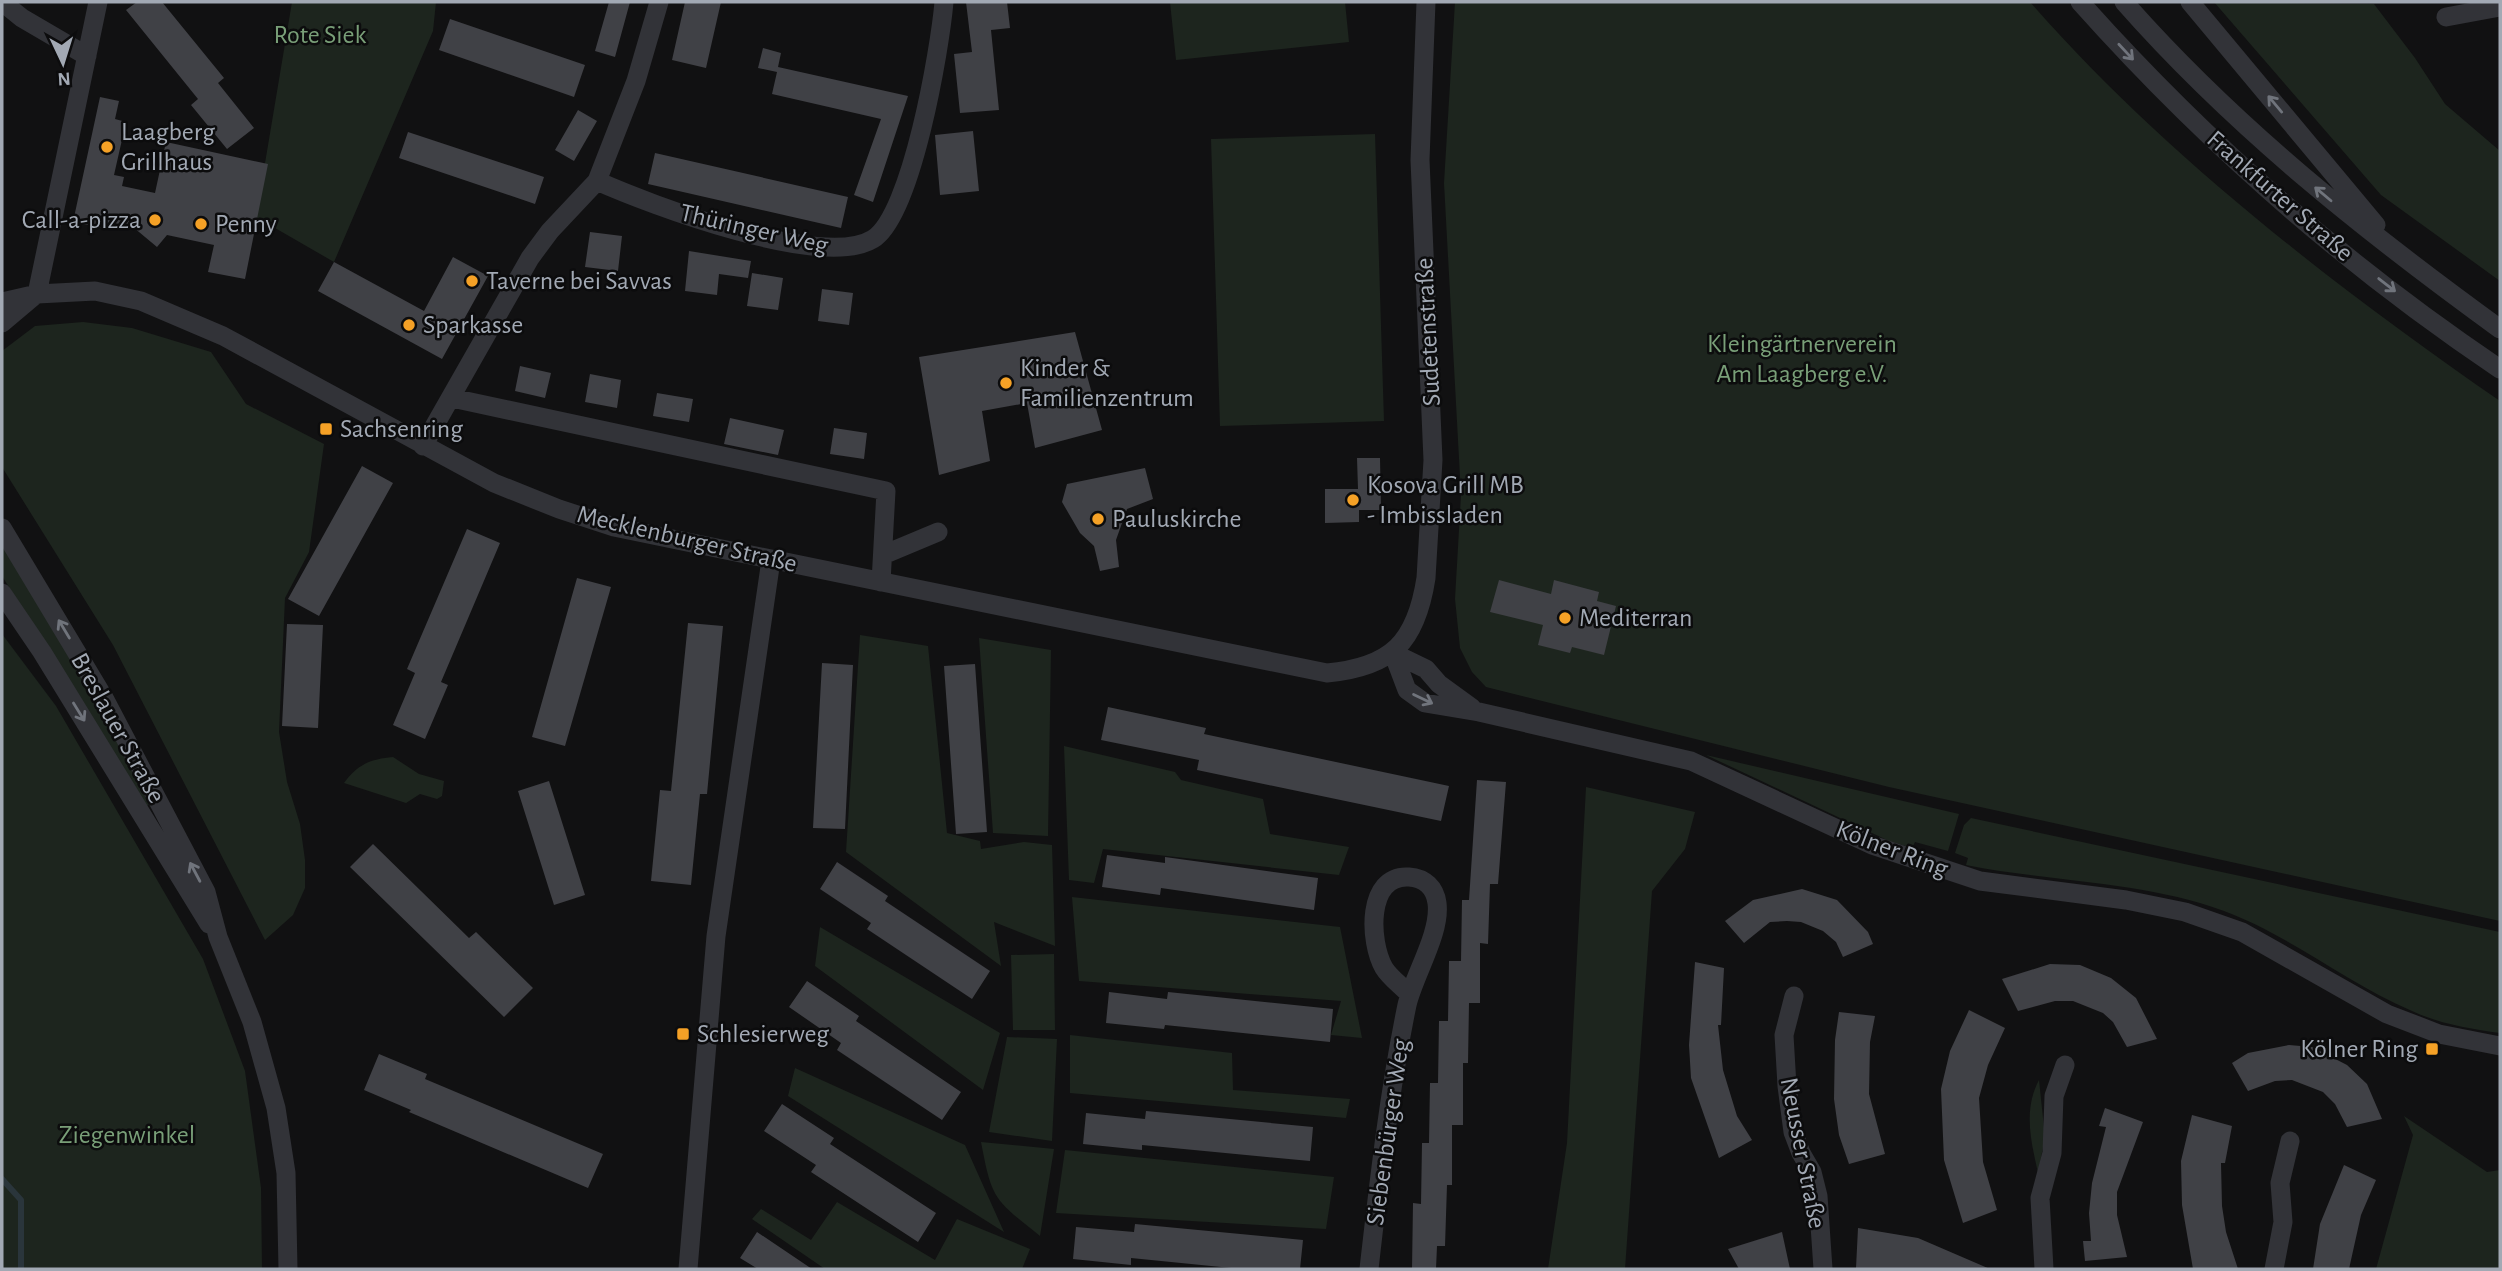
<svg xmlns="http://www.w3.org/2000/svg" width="2502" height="1271" font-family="'Alegreya Sans',sans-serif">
<rect width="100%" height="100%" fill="#111112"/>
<path fill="#1d251e" d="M292 2H436L433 31 334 262 256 217Z
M1170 2H1345L1349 42 1176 60Z
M1455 2H2030C2162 153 2335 287 2500 401V921L1889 787 1486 687 1472 672 1460 648 1455 599 1461 495 1444 183Z
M2214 2 2374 4 2415 58 2445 104 2500 151V281L2381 195Z
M1375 134 1384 421 1220 426 1211 139Z
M83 322 132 328 211 352 246 404 324 444 309 552 285 598 279 732 287 782 300 824 305 860V888L293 915 265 940 113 645 2 467V351L35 326Z
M2 544 94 699 149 804 146 807 2 576Z
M2 634 56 706 203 959 245 1071 261 1188 262 1269H2Z
M860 635 928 646 947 833 980 841 981 849 1024 842 1052 845 1055 946 994 922 1001 966 846 852Z
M979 638 1051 650 1048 836 993 833Z
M1064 746 1175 772 1181 780 1263 799 1270 834 1349 847 1339 875 1103 849 1094 883 1069 880Z
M1706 755 1959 814 1948 851 1915 842 1912 848 1889 841Z
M393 757 419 774 444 781 442 796 437 799 420 794 406 803 344 783C357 765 370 759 393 757Z
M1586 787 1695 812 1685 849 1652 891 1625 1269H1548L1567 1143Z
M1971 818 2500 932V1033C2471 1029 2440 1024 2412 1011 2347 983 2291 936 2224 911 2142 881 2051 882 1966 865L1968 858 1955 853 1964 825Z
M1072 897 1340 927 1362 1038 1331 1035 1341 1001 1079 981Z
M820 927 1000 1033 983 1090 815 966Z
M1054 954 1055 1030H1013L1011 955Z
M1070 1035 1232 1053 1233 1090 1350 1099 1346 1118 1070 1093Z
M1007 1037 1057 1039 1052 1141 989 1132Z
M795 1068 965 1145 1004 1232 788 1096Z
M2039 1080 2045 1137 2038 1173C2031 1141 2023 1110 2039 1080Z
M2404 1116 2487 1172 2500 1170V1269H2376L2413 1135Z
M981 1142 1054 1149 1040 1236C994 1199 992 1200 981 1142Z
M1065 1150 1334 1177 1326 1229 1056 1213Z
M837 1202 935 1260 957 1219 1030 1249 1022 1269H825L752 1219 761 1209 811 1240Z"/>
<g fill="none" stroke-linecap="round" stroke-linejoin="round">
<path stroke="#2a353b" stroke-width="6" d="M2 1179 21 1200V1269"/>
</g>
<path fill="#404146" d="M137 2H162L224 78 218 83 254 128 227 149 191 105 198 99 126 10Z
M609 2H630L615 57 595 51Z
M685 2H721L706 68 672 60Z
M966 2H1007L1010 28 991 30 999 110 960 113 954 54 972 52Z
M450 19 585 65 574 97 439 50Z
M763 48 781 53 778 67 908 96 873 202 854 195 881 119 772 94 777 72 758 68Z
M100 97 119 101 115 119 126 122 114 175 124 177 122 186 155 193 166 142 268 164 245 279 208 272 214 245 167 235 157 247 133 227 114 223 112 230 73 222Z
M578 110 597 121 574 161 555 150Z
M973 131 979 191 940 195 935 135Z
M408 132 544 177 535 204 399 158Z
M655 153 848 197 841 228 648 184Z
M590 232 622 236 618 271 585 267Z
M689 251 751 261 748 278 719 274 717 295 685 291Z
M453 257 488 276 442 359 318 291 334 262 424 311Z
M752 273 783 278 778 310 747 306Z
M822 289 853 293 849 325 818 321Z
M1075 332 1102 430 1035 448 1027 403 982 411 990 461 939 475 919 357Z
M520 366 551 373 545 398 515 391Z
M590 374 621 380 617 408 585 402Z
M657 393 693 399 689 422 653 416Z
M730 418 784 430 778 455 724 444Z
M834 428 867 433 864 459 830 454Z
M1357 458H1380L1381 510H1359V522L1325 523V489H1358Z
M362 466 393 483 319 616 288 599Z
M1145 468 1153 499 1127 509 1116 540 1119 567 1100 571 1094 546 1080 533 1062 502 1067 484Z
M467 529 500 543 441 682 448 685 425 739 393 725 415 673 407 669Z
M577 578 611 587 565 746 532 737Z
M1499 580 1551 594 1554 580 1599 592 1597 601 1616 606 1604 655 1572 647 1570 653 1538 645 1543 625 1490 612Z
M688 623 723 626 707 794H700L691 885 651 881 660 790 671 791Z
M287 624 323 625 318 728 282 726Z
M822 663 853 665 845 829 813 828Z
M975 664 987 832 956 834 944 666Z
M1108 707 1206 728 1204 734 1449 786 1441 821 1197 770 1199 760 1101 740Z
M1477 780 1506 782 1498 884H1490L1488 944 1480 943V1003H1469L1468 1063H1463V1125H1452V1185H1447L1445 1246H1437L1436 1269H1412L1413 1203 1421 1204 1422 1143H1429L1430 1083H1438L1439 1021H1448L1449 961H1461L1462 900H1469Z
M549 781 585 895 554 905 518 791Z
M373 844 469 938 476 932 533 988 504 1017 350 867Z
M1107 855 1165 863V857L1318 878 1314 910 1161 888 1160 895 1102 887Z
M837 862 888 896 885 901 990 971 972 999 867 929 871 923 820 889Z
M1802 889 1837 900 1868 932 1873 944 1843 957 1836 942 1823 931 1801 922 1787 921 1770 922 1744 943 1725 921 1753 900Z
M1695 962 1724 968 1721 1025H1718L1723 1070 1737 1116 1752 1140 1719 1158 1691 1078 1689 1045Z
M2050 964 2080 965 2111 978 2136 998 2157 1039 2127 1047 2113 1022 2103 1013 2073 1001H2055L2018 1011 2002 979Z
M807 981 859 1016 856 1021 961 1092 942 1120 837 1050 841 1043 789 1007Z
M1109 992 1167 999 1168 992 1333 1009 1330 1042 1165 1025 1164 1029 1106 1023Z
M1969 1010 2005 1028 1988 1065 1979 1098 1983 1162 1997 1210 1963 1223 1944 1160 1941 1089 1950 1051Z
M1839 1012 1875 1016 1870 1042 1869 1094 1885 1154 1849 1164 1839 1135 1834 1099 1835 1040Z
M2289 1045 2312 1047 2347 1065 2367 1084 2382 1119 2347 1127 2335 1104 2323 1092 2292 1080 2275 1081 2248 1091 2232 1063 2248 1053Z
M379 1054 427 1074 425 1079 603 1154 588 1188 409 1112 411 1110 364 1090Z
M782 1104 834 1138 830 1144 936 1213 918 1242 811 1172 816 1165 764 1131Z
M2105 1108 2143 1122 2117 1192V1215L2127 1257 2085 1261 2083 1241H2091L2089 1213 2092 1183 2106 1127 2099 1126Z
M1146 1111 1313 1127 1310 1161 1142 1145V1150L1083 1144 1086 1113 1145 1119Z
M2192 1115 2232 1126 2225 1163H2221L2222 1206 2226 1232 2238 1269H2193L2182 1205 2181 1161Z
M2344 1165 2376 1180 2361 1215 2349 1269H2313L2320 1224Z
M1135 1224 1303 1240 1300 1269H1241L1131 1258V1265L1073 1259 1076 1227 1134 1232Z
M1858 1228 1918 1238 1990 1269 1856 1268Z
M757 1232 812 1269H758L740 1258Z
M1782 1232 1790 1269H1739L1728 1249Z"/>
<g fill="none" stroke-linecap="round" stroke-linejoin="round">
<path stroke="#323338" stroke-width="19" d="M2 2 22 18 87 56
M2080 2C2204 141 2345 265 2500 369
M2124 2C2235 128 2365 231 2500 329
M2190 2 2376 225
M2446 17 2500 7
M597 181C651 205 823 270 873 239 912 215 940 48 944 2
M37 294 98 2
M2 302 37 294 95 291 141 301 223 336 494 483 559 509 614 527 1327 673C1391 667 1416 643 1426 578L1433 460 1420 160 1426 2
M2 323 34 296
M452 398 886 491 881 582
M423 446 530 258 550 231 597 181 636 81 659 2
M2 528 104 698 206 892 218 937 252 1022 276 1108 286 1173 288 1269
M883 555 938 532
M2 593 42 652 209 924
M1393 653 1407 690 1425 703 1479 712 1691 761 1872 845 1980 881 2126 900 2185 912 2242 932 2387 1014 2439 1034 2500 1046
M1393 653 1426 669 1439 684 1472 708
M1794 996 1784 1035 1787 1086 1793 1132 1801 1153 1812 1172 1818 1196 1823 1269
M688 1269 716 936 771 560
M1369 1269C1379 1181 1389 1092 1407 1005 1414 975 1441 933 1437 903 1435 888 1425 878 1409 877 1366 874 1369 942 1384 968 1390 978 1402 986 1410 995
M2044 1269 2040 1198 2052 1153 2054 1096 2065 1065
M2274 1269 2283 1222 2280 1183 2290 1141"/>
</g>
<defs><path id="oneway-shaft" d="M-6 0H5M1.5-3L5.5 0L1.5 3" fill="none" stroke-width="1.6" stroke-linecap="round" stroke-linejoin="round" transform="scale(1.75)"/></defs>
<g stroke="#70747c">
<use href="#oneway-shaft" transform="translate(2126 52) rotate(47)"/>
<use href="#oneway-shaft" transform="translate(2275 104) rotate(-130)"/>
<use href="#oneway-shaft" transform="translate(2323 194) rotate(-140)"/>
<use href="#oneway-shaft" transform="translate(2387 285) rotate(38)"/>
<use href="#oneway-shaft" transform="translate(64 629) rotate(-121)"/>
<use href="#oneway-shaft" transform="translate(1423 699) rotate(26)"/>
<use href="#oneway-shaft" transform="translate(79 712) rotate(58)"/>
<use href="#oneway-shaft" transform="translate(195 872) rotate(-118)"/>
</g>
<g fill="#f5a126" stroke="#0c0c0d" stroke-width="2.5">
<circle cx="107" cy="147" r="7"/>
<circle cx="155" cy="220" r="7"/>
<circle cx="201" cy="224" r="7"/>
<circle cx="472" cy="281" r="7"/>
<circle cx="409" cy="325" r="7"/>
<circle cx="1006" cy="383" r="7"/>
<rect x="319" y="422" width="14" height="14" rx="3.5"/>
<circle cx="1353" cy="500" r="7"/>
<circle cx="1098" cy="519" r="7"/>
<circle cx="1565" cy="618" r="7"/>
<rect x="676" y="1027" width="14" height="14" rx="3.5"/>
<rect x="2425" y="1042" width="14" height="14" rx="3.5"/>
</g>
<g text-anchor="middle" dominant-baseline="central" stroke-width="5" stroke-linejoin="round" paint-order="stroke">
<g font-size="26" fill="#799f78" stroke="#0c0c0d">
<text x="320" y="35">Rote Siek</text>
<text x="1802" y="344">Kleingärtnerverein<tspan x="1802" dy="30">Am Laagberg e.V.</tspan></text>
<text x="127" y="1135">Ziegenwinkel</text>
</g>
<g font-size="26" fill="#a2a9b4" stroke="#0c0c0d" text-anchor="start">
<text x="121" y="132">Laagberg<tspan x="121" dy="30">Grillhaus</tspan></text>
<text x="141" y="220" text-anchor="end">Call-a-pizza</text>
<text x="215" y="224">Penny</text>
<text x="486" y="281">Taverne bei Savvas</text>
<text x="423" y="325">Sparkasse</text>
<text x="1020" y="368">Kinder &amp;<tspan x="1020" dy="30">Familienzentrum</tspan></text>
<text x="340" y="429">Sachsenring</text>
<text x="1367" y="485">Kosova Grill MB<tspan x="1367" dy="30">- Imbissladen</tspan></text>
<text x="1112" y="519">Pauluskirche</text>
<text x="1579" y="618">Mediterran</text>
<text x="697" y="1034">Schlesierweg</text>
<text x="2418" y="1049" text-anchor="end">Kölner Ring</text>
</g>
<g font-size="26" fill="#a2a9b4" stroke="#0c0c0d">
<text transform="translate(2280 196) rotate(41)">Frankfurter Straße</text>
<text transform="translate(754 229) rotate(13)">Thüringer Weg</text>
<text transform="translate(1428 332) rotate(-93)">Sudetenstraße</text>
<text transform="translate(687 539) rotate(13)">Mecklenburger Straße</text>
<text transform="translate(118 728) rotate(61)">Breslauer Straße</text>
<text transform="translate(1892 849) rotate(21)">Kölner Ring</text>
<text transform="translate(1388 1132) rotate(-82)">Siebenbürger Weg</text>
<text transform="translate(1803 1153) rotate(79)">Neusser Straße</text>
</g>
</g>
<rect width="2502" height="1271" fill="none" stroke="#a2a9b4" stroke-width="7"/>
<g transform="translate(63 63) rotate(176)" stroke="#0c0c0d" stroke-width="5" paint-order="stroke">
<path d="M0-5L12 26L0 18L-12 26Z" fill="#a2a9b4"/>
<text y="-10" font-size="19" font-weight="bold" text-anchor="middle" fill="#a2a9b4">N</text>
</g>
</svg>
